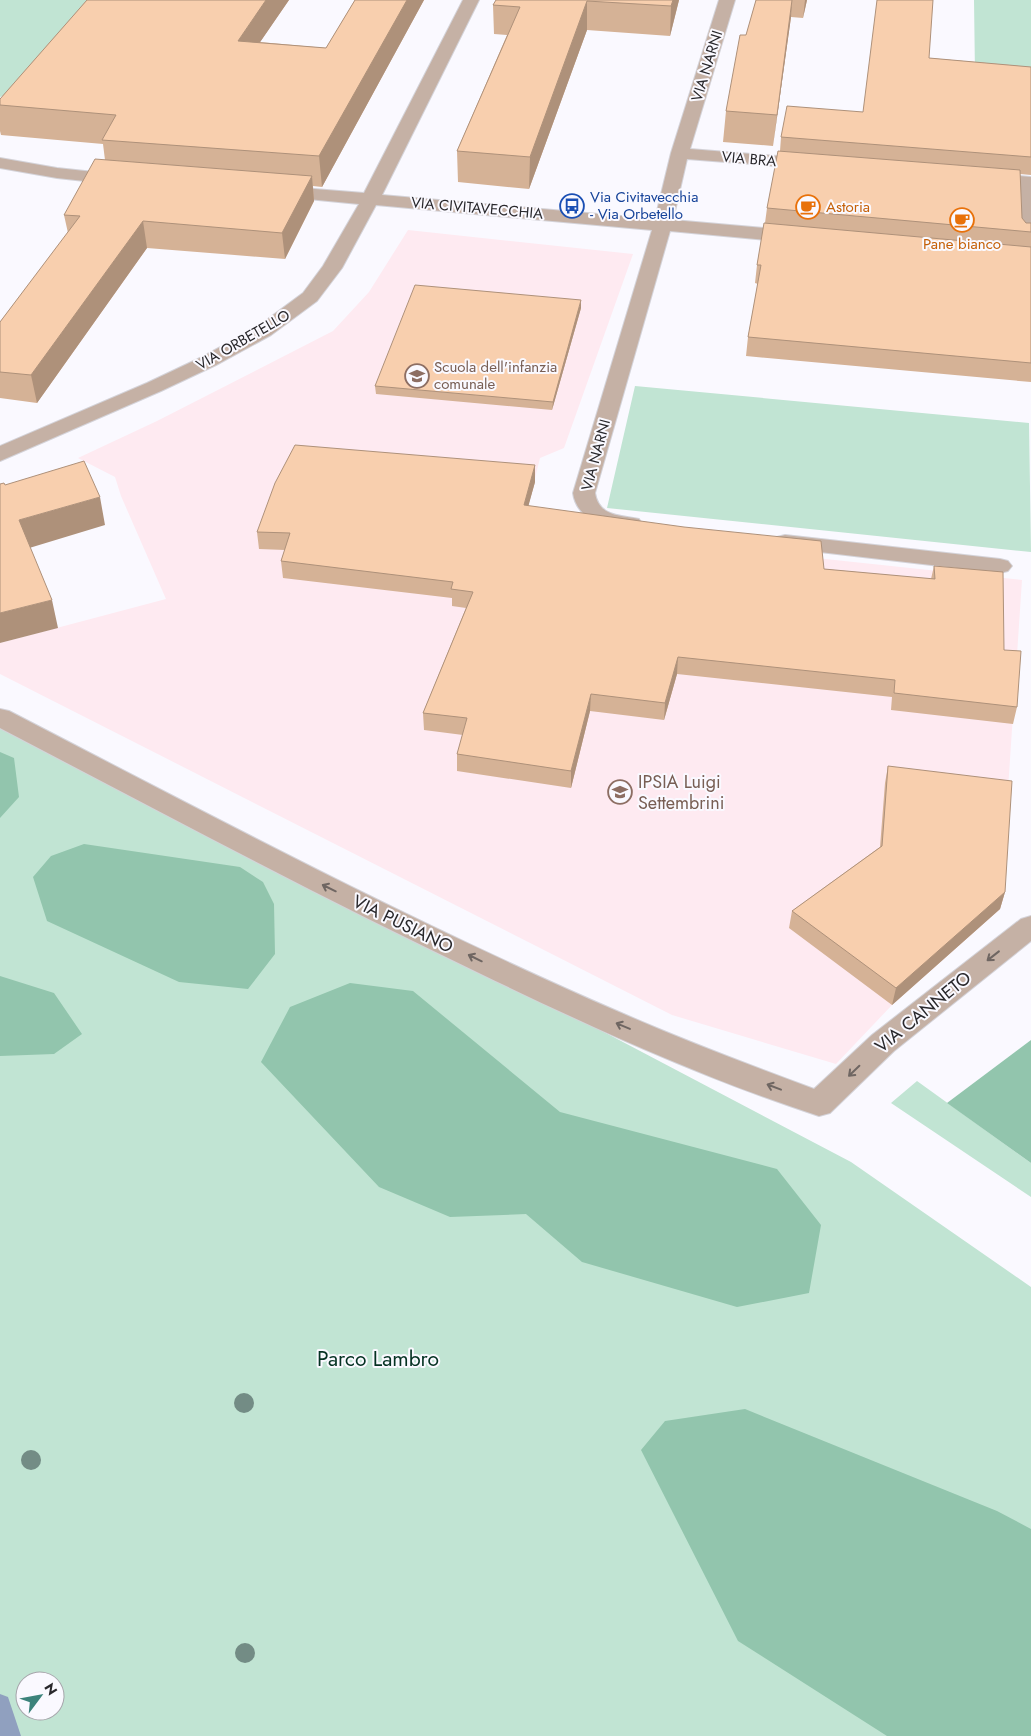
<svg xmlns="http://www.w3.org/2000/svg" width="1031" height="1736" font-family="Jost,sans-serif">
<rect width="100%" height="100%" fill="#faf9ff"/>
<path fill="#feeaf1" d="M408 230 633 254 564 448 540 458 524 522 704 546 1022 580 1000 909 892 1005 836 1064 672 1015 0 674V643L166 599 121 496 115 477 78 458 157 421 333 331 369 292Z"/>
<path fill="#c1e4d3" fill-rule="evenodd" d="M0 0H101L30 85 0 97Z
M974 0H1031V79L975 75Z
M635 386 1029 423 1031 552 607 508Z
M0 724 452 952 851 1162 1031 1287V1736H0ZM25 1681H55V1711H25Z
M917 1081 1031 1163V1197L891 1103Z"/>
<path fill="#92c5ad" d="M0 752 14 758 19 797 0 818Z
M84 844 240 867 263 882 274 904 275 954 248 989 179 982 47 921 33 877 51 856Z
M0 976 54 993 82 1034 54 1054 0 1056Z
M350 983 413 991 560 1112 777 1169 821 1225 809 1293 737 1307 582 1262 526 1214 450 1217 379 1187 261 1062 290 1007Z
M1031 1040V1163L947 1103Z
M745 1409 997 1511 1031 1529V1736H887L738 1641 641 1450 665 1421Z"/>
<g fill="none" stroke-linecap="round" stroke-linejoin="round">
<path fill="#90a0bf" fill-rule="evenodd" d="M0 1694 8 1697 21 1736H0Z"/>
<g stroke="#d4d3d9" stroke-width="2">
<path id="minor" d="M463 0H479L382 195 655 219 671 153 719 0H735L690 149 813 159 819 160 822 164 819 168 813 169 687 159 673 220 800 231 807 233 809 237 807 241 800 243 670 231 595 493C599 517 620 515 639 519L642 524 639 529C613 535 577 521 573 493L652 230 376 205 342 268 317 301 271 335 216 365 161 391 0 461V446L147 383 202 357 257 327 303 293 323 266 359 204 277 196 271 195 268 191 271 187 277 186 364 193Z
M0 158 57 168 122 175 128 176 131 180 128 184 122 185 57 178 0 168Z
M983 173 1031 177V240L1022 239 1020 235 1018 186 977 182 974 178 977 174Z
M785 535 1000 559 1008 561 1012 566 1008 571 1000 573 777 547 774 542 777 537Z
M0 709 9 711C210 815 411 922 619 1012 683 1040 749 1065 814 1089L872 1035 1021 919 1031 916V941L894 1051 830 1113 819 1116C702 1078 589 1026 479 973 317 896 159 811 0 728Z"/>
</g>
<use href="#minor" fill="#c5b1a5" fill-rule="evenodd"/>
</g>
<g fill="#738c85">
<circle cx="244" cy="1403" r="10"/>
<circle cx="31" cy="1460" r="10"/>
<circle cx="245" cy="1653" r="10"/>
</g>
<path fill="#d5b296" d="M87 0H289L260 42 326 48 355 0H424L322 187 313 186 314 201 285 259 147 248 37 403 0 398V322L68 233 64 215 105 160 103 144 1 135 0 131V99Z
M496 0H679L670 36 587 30 529 189 458 182 457 151 507 35 494 34 493 5Z
M756 0H807L803 18 791 17 773 146 723 142 726 111Z
M929 58 1031 67V175L1020 174 1022 218 1026 223H1031V382L746 356 748 337 758 284 755 283 757 265 765 223 767 208 780 151 781 137 863 112Z
M581 308 552 410 376 394 375 386Z
M535 465V482L528 506 824 569 931 579 934 566 1004 650 1017 707 1013 724 891 710 892 697 677 674 664 720 590 711 571 788 457 771V754L463 735 424 730 423 713 466 608 452 606V598L283 578 281 561 285 550 259 549 257 532Z
M888 766 1005 892 1000 909 892 1005 789 928 792 911 880 847 885 783Z"/>
<path fill="#ae917a" d="M266 0H289L241 70 238 41Z
M407 0H424L322 187 319 156Z
M673 0H679L670 36 671 6Z
M792 0 791 17 773 146 777 115Z
M805 0H807L803 18Z
M587 1V30L529 189 530 157Z
M312 176 314 201 285 259 282 233Z
M143 221 147 248 37 403 31 375Z
M581 300V308L552 410 553 402Z
M535 465V482L524 522V505Z
M100 497 105 525 26 549 19 520Z
M52 600 58 628 0 643V613Z
M678 657 677 674 664 720 665 703Z
M591 694 590 711 571 788V771Z
M1005 892 1000 909 892 1005 896 988Z"/>
<path fill="#f8cfae" stroke="#ae917a" d="M87 0H266L238 41 326 48 355 0H407L319 156 102 140 116 115 0 105V99Z
M496 0H673L671 6 587 1 530 157 457 151 520 7 493 5Z
M756 0H792L777 115 726 111 740 35H746Z
M877 0H933L929 58 1031 67V157L781 137 787 106 863 112Z
M778 151 1020 170 1022 218 1026 223H1031V232L767 208Z
M95 159 312 176 282 233 143 221 31 375 0 372V322L80 216 64 215Z
M764 223 1031 247V363L748 337 761 265H757Z
M415 285 581 300 553 402 375 386Z
M295 445 535 465 524 505 684 527 821 541 824 569 935 579 934 566 1003 572 1004 650 1021 651 1017 707 894 693 895 680 678 657 665 703 591 694 571 771 457 754 467 718 423 713 473 592 451 589 453 582 281 561 290 533 257 532 275 483Z
M84 461 100 497 19 520 52 600 0 613V484L4 483 5 485Z
M888 766 1012 781 1005 892 896 988 792 911 882 846Z"/>
<defs><path id="oneway-shaft" d="M-6 0H5M1.5-3L5.5 0L1.5 3" fill="none" stroke-width="1.6" stroke-linecap="round" stroke-linejoin="round" transform="scale(1.25)"/></defs>
<g stroke="#6f6662">
<use href="#oneway-shaft" transform="translate(329 888) rotate(-154)"/>
<use href="#oneway-shaft" transform="translate(993 956) rotate(142)"/>
<use href="#oneway-shaft" transform="translate(475 958) rotate(-154)"/>
<use href="#oneway-shaft" transform="translate(623 1026) rotate(-157)"/>
<use href="#oneway-shaft" transform="translate(854 1071) rotate(136)"/>
<use href="#oneway-shaft" transform="translate(774 1087) rotate(-159)"/>
</g>
<defs>
<g id="bus-ring" transform="scale(1.25)"><circle r="9.5" fill="#faf9ff" stroke="#1a4fb4" stroke-width="1.5"/><path d="M-5-6H5V4H4V6H2V4H-2V6H-4V4H-5ZM-3.5-4V0h7V-4ZM-3.5 1.2v1.5H-2V1.2ZM2 1.2v1.5H3.5V1.2Z" fill="#1a4fb4"/></g>
<g id="cafe-ring" transform="scale(1.25)"><circle r="9.5" fill="#faf9ff" stroke="#e8710a" stroke-width="1.5"/><path d="M-5.5-4.5H6V0H3Q3 3.5 0 3.5H-2.5Q-5.5 3.5-5.5 0ZM3-3.2v2h1.7v-2ZM-6 4.5H4V6H-6Z" fill="#e8710a"/></g>
<g id="school-ring" transform="scale(1.25)"><circle r="9.5" fill="#faf9ff" stroke="#8d6e63" stroke-width="1.5"/><path d="M0-5L7-2L0 1L-7-2ZM-4 1L0 2.5L4 1V4Q0 6-4 4Z" fill="#8d6e63"/></g>
</defs>
<g fill-rule="evenodd">
<use href="#bus-ring" x="572" y="206"/>
<use href="#cafe-ring" x="808" y="207"/>
<use href="#cafe-ring" x="962" y="220"/>
<use href="#school-ring" x="417" y="376"/>
<use href="#school-ring" x="620" y="792"/>
</g>
<g text-anchor="middle" dominant-baseline="central" stroke-width="4" stroke-linejoin="round" paint-order="stroke">
<g font-size="15" fill="#29282c" stroke="#faf9ff">
<text transform="translate(707 66) rotate(-73)">VIA NARNI</text>
<text transform="translate(749 159) rotate(5)">VIA BRA</text>
<text transform="translate(477 208) rotate(5)">VIA CIVITAVECCHIA</text>
<text transform="translate(243 340) rotate(-30)">VIA ORBETELLO</text>
<text transform="translate(596 455) rotate(-75)">VIA NARNI</text>
</g>
<g font-size="15" fill="#164399" stroke="#faf9ff" text-anchor="start">
<text x="590" y="197">Via Civitavecchia<tspan x="590" dy="17">- Via Orbetello</tspan></text>
</g>
<g font-size="15" fill="#c56008" stroke="#faf9ff" text-anchor="start">
<text x="826" y="207">Astoria</text>
<text x="962" y="244" text-anchor="middle">Pane bianco</text>
</g>
<g font-size="15" fill="#785e54" stroke="#faf9ff" text-anchor="start">
<text x="434" y="367">Scuola dell'infanzia<tspan x="434" dy="17">comunale</tspan></text>
</g>
<g font-size="18" fill="#785e54" stroke="#faf9ff" text-anchor="start">
<text x="638" y="782">IPSIA Luigi<tspan x="638" dy="21">Settembrini</tspan></text>
</g>
<g font-size="18" fill="#29282c" stroke="#faf9ff">
<text transform="translate(403 924) rotate(26)">VIA PUSIANO</text>
<text transform="translate(923 1012) rotate(-39)">VIA CANNETO</text>
</g>
<g font-size="21" fill="#043222" stroke="#faf9ff">
<text x="378" y="1359">Parco Lambro</text>
</g>
</g>
<g transform="translate(40 1696) rotate(58)"><circle r="24" fill="#faf9ff" stroke="#a6a5ab"/>
<path d="M0-4L9 19L0 12L-9 19Z" fill="#3c837b"/>
<text y="-8" font-size="14" font-weight="bold" text-anchor="middle" fill="#29282c">N</text>
</g>
</svg>
